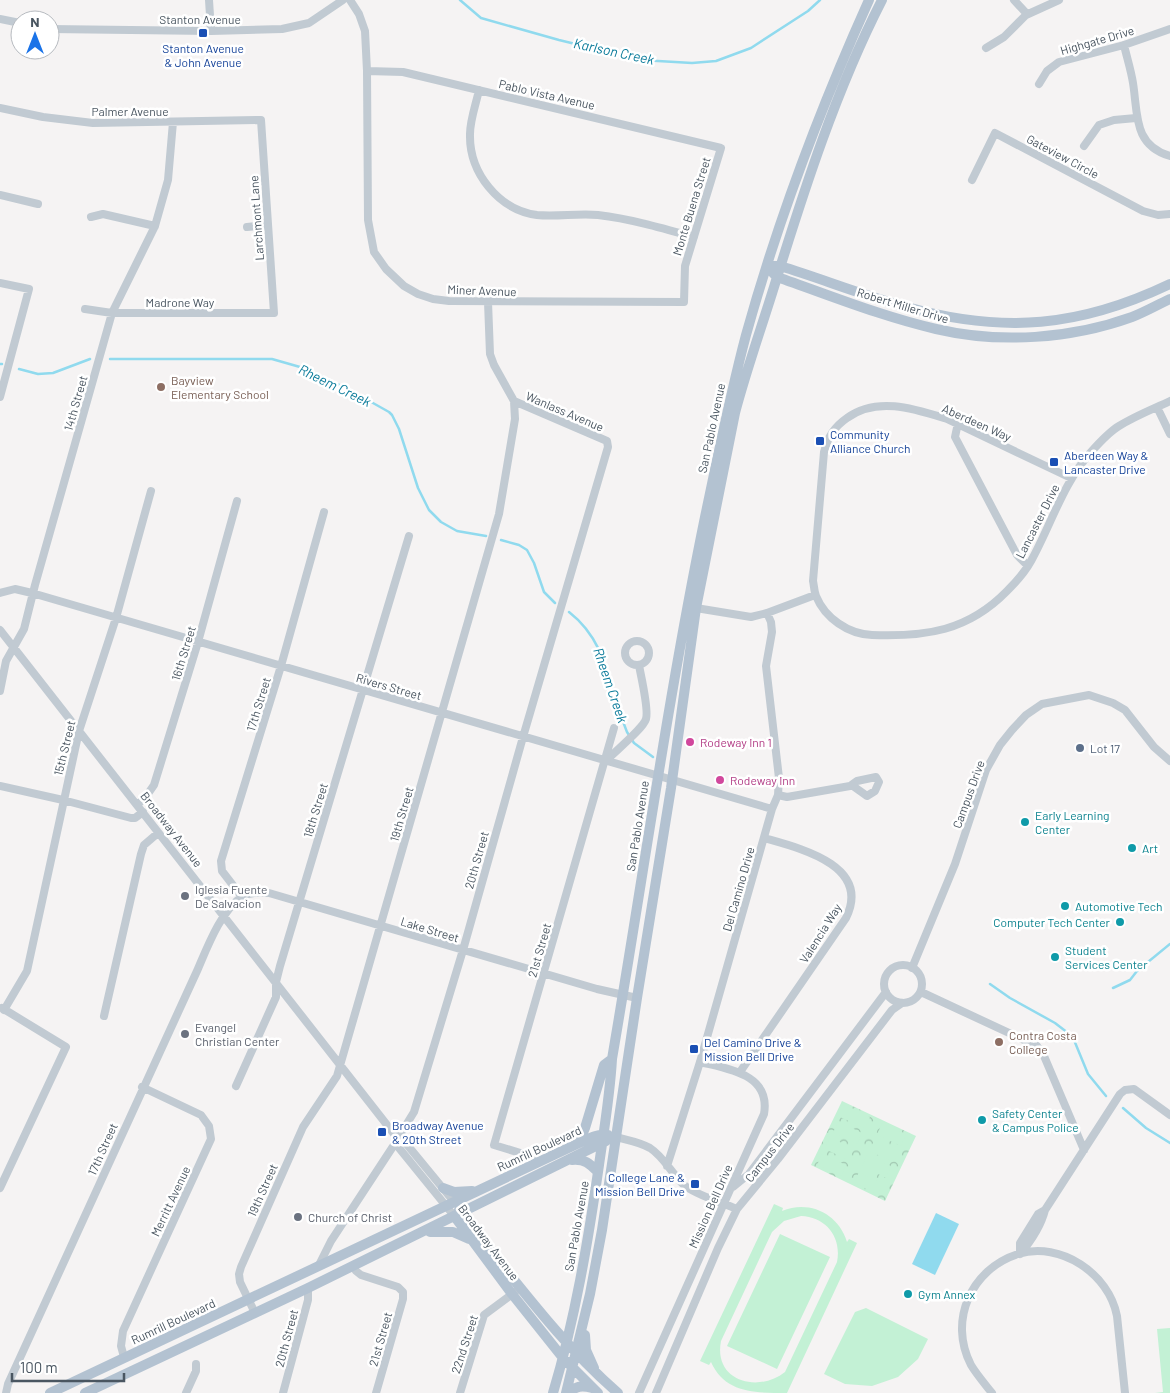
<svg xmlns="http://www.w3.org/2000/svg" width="1170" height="1393" font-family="Barlow,sans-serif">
<defs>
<pattern id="forest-crowns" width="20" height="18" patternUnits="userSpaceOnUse" patternTransform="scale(1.25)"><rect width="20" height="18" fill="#c3f1d5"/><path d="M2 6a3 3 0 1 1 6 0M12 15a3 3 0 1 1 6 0" fill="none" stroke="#a0c6b0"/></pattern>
</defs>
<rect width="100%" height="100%" fill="#f5f3f3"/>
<path fill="url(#forest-crowns)" d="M842 1101 916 1136 885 1201 811 1165Z"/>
<path fill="#c3f1d5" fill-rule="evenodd" d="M846 1105 870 1117 864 1128 840 1117Z
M838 1121 862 1133 857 1144 833 1133Z
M882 1123 906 1134 901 1146 877 1135Z
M830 1137 854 1149 848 1160 825 1149Z
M875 1139 899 1151 893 1162 869 1151Z
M822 1154 846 1165 841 1176 817 1165Z
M867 1155 891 1166 886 1178 862 1166Z
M859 1172 883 1183 877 1194 854 1183Z
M774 1204 783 1208 782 1211C809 1200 838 1213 847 1242L849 1239 857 1243 787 1393C754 1393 725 1393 711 1362L709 1365 700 1361ZM801 1216C826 1217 842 1237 837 1262L785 1372C759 1393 713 1382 721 1341L772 1232 784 1221Z
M780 1234 830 1257 777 1369 727 1346Z
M866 1308 928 1339 918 1359 898 1377 872 1386 845 1384 824 1374 855 1312Z
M1170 1328V1393H1155L1163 1392 1157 1329Z"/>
<path fill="#90daee" d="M936 1213 959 1224 935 1275 912 1264Z"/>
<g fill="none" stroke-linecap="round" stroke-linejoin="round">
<path stroke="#90daee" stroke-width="2.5" d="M460 0 481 18 559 40 641 60 692 63 716 61 751 48 808 11 820 0
M110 359H272L300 367 348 389 389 412 392 415 399 429 418 488 429 510 441 522 457 531 486 536
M0 364H2
M19 369 38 374 53 373 90 359
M501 540 519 545 527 550 534 563 544 592 555 603
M569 612C609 643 609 689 627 732L634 743 653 757
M990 984 1010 998 1055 1023 1068 1033 1074 1040 1088 1074 1106 1096
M1113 988 1130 980 1137 971 1170 944
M1123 1108 1146 1128 1170 1143"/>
<path stroke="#c1cad2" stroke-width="8" d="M209 0 211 31
M350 0 359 14 365 31 367 71 368 220 374 252 386 269 404 286 418 294 433 299 449 301 684 302 685 266 721 148 403 72 367 71
M1014 0 1027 14
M0 19 20 23
M50 29 211 31 282 29 309 23 343 0
M1124 45C1127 58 1131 70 1133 83 1138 114 1133 145 1170 156
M986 48 1004 37 1026 15 1059 0
M1039 84 1047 71 1059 62 1124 45 1170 29
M479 90C476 104 470 120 470 134 469 173 499 210 537 215 557 217 578 213 598 215 631 219 662 228 694 237
M0 108 43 117 93 123 261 120 274 313H112L85 309
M1084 146 1099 125 1114 120 1136 118
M972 180 995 133 1143 211 1158 215 1170 214
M0 195 38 204
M91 217 103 214 155 226
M247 227 268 225
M0 283 29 289 0 397
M1157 407 1170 434
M958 423 955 437 1017 555 1028 566
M1071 478 947 419C915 409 877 396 847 418 834 427 828 437 824 452L813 581C814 585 814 591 816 596 825 618 848 634 872 635 926 637 968 631 1007 591 1016 582 1025 572 1031 561 1051 525 1063 483 1091 452 1099 443 1109 432 1119 426 1135 416 1153 409 1170 401
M0 593 15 589 32 593 772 809
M696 608 751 617 767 613 815 595
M0 630 344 1070 398 1139 399 1148 455 1217
M625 653a12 12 0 1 1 24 0a12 12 0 1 1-24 0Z
M0 691 6 661 24 629 35 585 112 313 155 226 168 180 173 122
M606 761C614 752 643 729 646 719 649 709 641 677 639 665
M0 786 63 800 131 818H135L143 812
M778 795 787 797 850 786 857 781 876 777 879 782 875 791 867 796 853 786H850
M137 805 145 798 154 785 198 642 237 501
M242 897 222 871 221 861 281 666 324 512
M884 984a19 19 0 1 1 38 0a19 19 0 1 1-38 0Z
M912 968 955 864 986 770 1000 745 1012 730 1026 715 1042 704 1089 695 1113 703 1125 710 1154 747 1170 761
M921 992 1037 1046 1044 1056 1084 1150
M4 1010 27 971 79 731 116 618 151 491
M104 1016 141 854 144 845 158 833
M740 1072 846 918C872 865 799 848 764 838
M236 1086 276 997V982L280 966 409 536
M616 1137C627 1140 640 1142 650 1148 664 1157 672 1174 684 1185 697 1196 722 1202 737 1209
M398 1139 404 1141 455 1203
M543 1160 494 1145 614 728
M667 1166 700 1062 772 809 778 795 779 778 766 666 772 632 771 622 767 613
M733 1187 749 1174 886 992
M0 1188 66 1047 2 1008
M1020 1254C1031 1241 1041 1226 1045 1210L1120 1094 1125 1090 1134 1089 1170 1115
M1020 1254V1243L1038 1214 1045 1210
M319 1265 331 1241 392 1148 414 1112 463 950 523 737 608 447 607 441 514 401
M353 1266 356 1271 361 1275 398 1287 403 1292V1299L376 1393
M255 1313 240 1282 239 1274 241 1267 303 1127 337 1076 499 514 515 419 514 401 494 365 490 354 488 302
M124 1357 121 1346 123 1331 211 1139 209 1126 201 1115 142 1087
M6 1393 8 1384 197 971C207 948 221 910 242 897 250 892 260 892 269 893L597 989 637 998
M186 1393 196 1371V1364
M283 1393 308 1300V1288
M460 1393 484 1315 515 1292
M639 1393 764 1114C771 1074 728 1069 700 1062
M656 1393 718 1248 737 1209 778 1159 892 1010 902 1003
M992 1393C985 1384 977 1375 971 1365 948 1321 971 1269 1018 1254 1061 1241 1109 1274 1117 1316L1125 1393"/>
<path stroke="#b3c2d1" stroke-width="10" d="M773 266H780C823 279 864 296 907 307 1004 334 1080 327 1170 284
M773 273 777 277C829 295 883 317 936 329 1000 344 1071 339 1132 317 1145 312 1157 305 1170 299
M579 1143 585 1128 604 1065 612 1059
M572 1160C585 1159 589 1163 598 1172
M443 1188 454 1192 472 1191
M459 1210C471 1229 488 1247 502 1265 538 1310 574 1355 618 1393
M455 1217 512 1294 563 1358 598 1393
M430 1232H453L469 1239
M585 1335 586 1350 594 1368
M50 1393 579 1143C588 1139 598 1133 608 1135
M85 1393 308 1288 606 1141
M553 1393C575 1319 588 1242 599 1165 604 1130 610 1095 612 1059 643 878 668 697 705 517 718 456 730 395 746 335 778 220 820 109 869 0
M566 1393 590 1294 602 1230 637 998 671 788 696 608 735 413C746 371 761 329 774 287 804 190 836 90 882 0
M568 1393C577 1386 581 1385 592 1388"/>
</g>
<g fill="#1a4fb4" stroke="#fff" stroke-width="2">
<rect x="198" y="28" width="10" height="10" rx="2.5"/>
<rect x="815" y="436" width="10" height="10" rx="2.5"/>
<rect x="1049" y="457" width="10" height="10" rx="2.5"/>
<rect x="689" y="1044" width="10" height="10" rx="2.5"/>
<rect x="377" y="1127" width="10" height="10" rx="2.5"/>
<rect x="690" y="1179" width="10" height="10" rx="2.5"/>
</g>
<g fill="#8d6e63" stroke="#fff" stroke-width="2">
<circle cx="161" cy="387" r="5"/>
<circle cx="999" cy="1042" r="5"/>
</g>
<g fill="#d1479c" stroke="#fff" stroke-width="2">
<circle cx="690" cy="742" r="5"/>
<circle cx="720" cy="780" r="5"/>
</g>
<circle fill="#5c6f8a" stroke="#fff" stroke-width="2" cx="1080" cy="748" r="5"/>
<g fill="#0f9aa8" stroke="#fff" stroke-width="2">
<circle cx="1025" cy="822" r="5"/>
<circle cx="1132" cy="848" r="5"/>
<circle cx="1065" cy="906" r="5"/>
<circle cx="1120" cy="922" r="5"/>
<circle cx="1055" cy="957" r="5"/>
<circle cx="982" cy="1120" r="5"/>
<circle cx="908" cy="1294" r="5"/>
</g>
<g fill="#6b7280" stroke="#fff" stroke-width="2">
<circle cx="185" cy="896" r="5"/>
<circle cx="185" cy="1034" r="5"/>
<circle cx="298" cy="1217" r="5"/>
</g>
<g text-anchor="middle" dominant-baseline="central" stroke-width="5" stroke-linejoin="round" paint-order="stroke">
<g font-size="12" fill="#4a5661" stroke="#fff">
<text x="200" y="19">Stanton Avenue</text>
<text transform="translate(1097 40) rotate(-16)">Highgate Drive</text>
<text transform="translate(547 94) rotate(13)">Pablo Vista Avenue</text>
<text x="130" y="111">Palmer Avenue</text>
<text transform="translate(1063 156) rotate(28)">Gateview Circle</text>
<text transform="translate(691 206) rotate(-73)">Monte Buena Street</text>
<text transform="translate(256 218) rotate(-94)">Larchmont Lane</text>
<text transform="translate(482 290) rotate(2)">Miner Avenue</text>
<text x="180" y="302">Madrone Way</text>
<text transform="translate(903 305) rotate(17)">Robert Miller Drive</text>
<text transform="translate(75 403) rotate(-74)">14th Street</text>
<text transform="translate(565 411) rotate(23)">Wanlass Avenue</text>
<text transform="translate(977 422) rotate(24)">Aberdeen Way</text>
<text transform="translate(711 428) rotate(-78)">San Pablo Avenue</text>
<text transform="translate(1037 521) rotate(-63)">Lancaster Drive</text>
<text transform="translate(183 653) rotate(-73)">16th Street</text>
<text transform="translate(389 686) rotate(16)">Rivers Street</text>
<text transform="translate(258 704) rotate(-73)">17th Street</text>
<text transform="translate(64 748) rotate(-76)">15th Street</text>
<text transform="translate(968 794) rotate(-70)">Campus Drive</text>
<text transform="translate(315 810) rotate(-73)">18th Street</text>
<text transform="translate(401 814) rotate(-74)">19th Street</text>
<text transform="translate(637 826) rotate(-81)">San Pablo Avenue</text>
<text transform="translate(172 829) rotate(52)">Broadway Avenue</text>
<text transform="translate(476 860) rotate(-74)">20th Street</text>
<text transform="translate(738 889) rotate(-74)">Del Camino Drive</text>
<text transform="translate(430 929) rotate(17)">Lake Street</text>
<text transform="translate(820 933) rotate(-58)">Valencia Way</text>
<text transform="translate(539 950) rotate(-74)">21st Street</text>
<text transform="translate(539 1148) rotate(-25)">Rumrill Boulevard</text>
<text transform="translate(102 1149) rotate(-66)">17th Street</text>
<text transform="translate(769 1152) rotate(-52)">Campus Drive</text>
<text transform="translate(262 1190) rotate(-66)">19th Street</text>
<text transform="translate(170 1201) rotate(-65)">Merritt Avenue</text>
<text transform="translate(710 1206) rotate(-66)">Mission Bell Drive</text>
<text transform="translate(576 1226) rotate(-80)">San Pablo Avenue</text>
<text transform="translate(489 1242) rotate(53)">Broadway Avenue</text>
<text transform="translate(173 1321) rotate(-25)">Rumrill Boulevard</text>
<text transform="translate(286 1338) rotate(-75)">20th Street</text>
<text transform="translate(380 1339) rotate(-74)">21st Street</text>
<text transform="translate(464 1344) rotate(-72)">22nd Street</text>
</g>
<g font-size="12" fill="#164399" stroke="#fff" text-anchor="start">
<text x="203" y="48" text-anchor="middle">Stanton Avenue<tspan x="203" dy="14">&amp; John Avenue</tspan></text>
<text x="830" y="434">Community<tspan x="830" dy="14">Alliance Church</tspan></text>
<text x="1064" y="455">Aberdeen Way &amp;<tspan x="1064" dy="14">Lancaster Drive</tspan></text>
<text x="704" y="1042">Del Camino Drive &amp;<tspan x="704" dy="14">Mission Bell Drive</tspan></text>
<text x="392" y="1125">Broadway Avenue<tspan x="392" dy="14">&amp; 20th Street</tspan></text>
<text x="685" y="1177" text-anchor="end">College Lane &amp;<tspan x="685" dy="14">Mission Bell Drive</tspan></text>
</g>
<g font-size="12" fill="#785e54" stroke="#fff" text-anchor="start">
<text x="171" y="380">Bayview<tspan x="171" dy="14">Elementary School</tspan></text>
<text x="1009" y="1035">Contra Costa<tspan x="1009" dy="14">College</tspan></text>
</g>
<g font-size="12" fill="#b23c85" stroke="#fff" text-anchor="start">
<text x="700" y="742">Rodeway Inn 1</text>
<text x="730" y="780">Rodeway Inn</text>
</g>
<g font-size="12" fill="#4e5e75" stroke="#fff" text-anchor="start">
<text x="1090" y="748">Lot 17</text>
</g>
<g font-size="12" fill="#0d838f" stroke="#fff" text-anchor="start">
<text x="1035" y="815">Early Learning<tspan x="1035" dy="14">Center</tspan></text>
<text x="1142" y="848">Art</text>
<text x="1075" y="906">Automotive Tech</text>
<text x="1110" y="922" text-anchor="end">Computer Tech Center</text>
<text x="1065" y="950">Student<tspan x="1065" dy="14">Services Center</tspan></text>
<text x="992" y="1113">Safety Center<tspan x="992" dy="14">&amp; Campus Police</tspan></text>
<text x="918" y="1294">Gym Annex</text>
</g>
<g font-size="12" fill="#5b616d" stroke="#fff" text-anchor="start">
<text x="195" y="889">Iglesia Fuente<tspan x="195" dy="14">De Salvacion</tspan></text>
<text x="195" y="1027">Evangel<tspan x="195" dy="14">Christian Center</tspan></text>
<text x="308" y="1217">Church of Christ</text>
</g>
<g font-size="14" font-style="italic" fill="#0c7c9b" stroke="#fff">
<text transform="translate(614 51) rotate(12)">Karlson Creek</text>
<text transform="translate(335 385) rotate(26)">Rheem Creek</text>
<text transform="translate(611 685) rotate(71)">Rheem Creek</text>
</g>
</g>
<g transform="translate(35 35)"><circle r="24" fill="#ffffff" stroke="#b7bbc0"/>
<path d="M0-4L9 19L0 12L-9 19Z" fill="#1a73e8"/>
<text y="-8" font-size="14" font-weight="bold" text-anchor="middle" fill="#4a5661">N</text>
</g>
<path d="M12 1373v8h112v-8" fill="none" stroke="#4a5661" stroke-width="2.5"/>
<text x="20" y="1373" font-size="15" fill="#4a5661" stroke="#ffffff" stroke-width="4" paint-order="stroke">100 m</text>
</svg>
